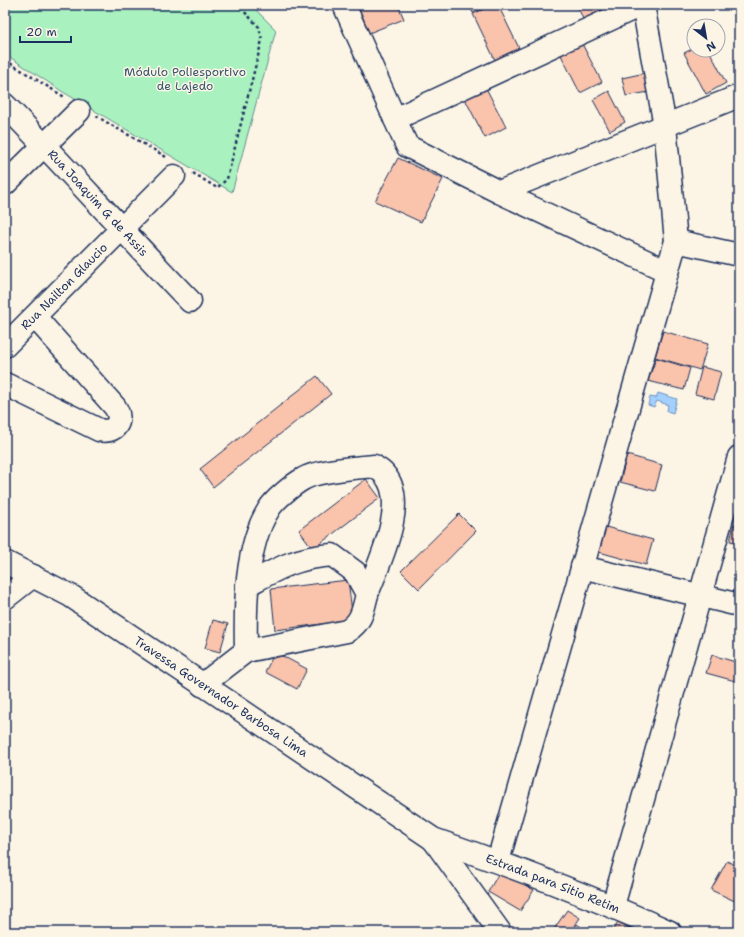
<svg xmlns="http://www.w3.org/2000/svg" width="744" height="937" font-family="'Shantell Sans',sans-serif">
<rect width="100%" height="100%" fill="#fcf5e5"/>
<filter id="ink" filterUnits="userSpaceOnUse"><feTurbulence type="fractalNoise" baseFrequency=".025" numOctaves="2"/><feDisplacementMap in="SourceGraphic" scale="8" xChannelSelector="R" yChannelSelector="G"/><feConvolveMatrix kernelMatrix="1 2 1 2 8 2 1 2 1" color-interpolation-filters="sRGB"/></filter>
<g filter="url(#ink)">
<path fill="#a9f1bf" stroke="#62908e" d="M5 5H251L276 30 232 192 63 92 5 54Z"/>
<path fill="#a3d0fe" stroke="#6d90be" d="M658 393 677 399 673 413 667 411 668 405 657 401 654 407 648 405 650 397 656 398Z"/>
<path fill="#f9c3ac" stroke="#1b2f5e" d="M358 5H398L404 19 369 33Z
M469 5H489L473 13Z
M493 5H498L519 48 495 60 473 14Z
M577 5H606L608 7 583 19Z
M581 42 602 82 580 93 560 53Z
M694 48V50H709L726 83 706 94 684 53Z
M645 73 649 92 626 96 622 78Z
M486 88 506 127 485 138 465 99Z
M609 91 625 122 610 131 593 100Z
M398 158 443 179 421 222 375 201Z
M663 331 708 344 700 370 655 357Z
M656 358 690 368 684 390 648 381Z
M702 367 721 372 714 399 695 394Z
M317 376 331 394 213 487 200 469Z
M627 455 662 465 655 491 620 482Z
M366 479 380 498 313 549 299 530Z
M459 514 476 531 419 589 401 571Z
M734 524 739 526V543L730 541Z
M606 527 653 540 646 565 599 552Z
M348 580 353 620 275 630 271 589Z
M213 620 228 624 220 652 205 648Z
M275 652 307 669 297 689 265 672Z
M712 655 739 663V682L706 673Z
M727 861 739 867V903L711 890Z
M500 871 534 890 520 911 488 892Z
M567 910 580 918 570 932H552Z
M618 922 633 930 632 932H613Z
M577 924 588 932H571Z"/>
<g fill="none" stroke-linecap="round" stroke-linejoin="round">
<g stroke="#1b2f5e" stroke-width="25">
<g id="minor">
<path d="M344 5 407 146 499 192 667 271"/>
<path id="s1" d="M5 105C68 169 127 236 190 301"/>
<path d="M395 119 641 5"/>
<path d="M5 184 79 111"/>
<path d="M499 192 739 96"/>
<path d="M676 241 739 255"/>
<path id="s2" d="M5 346 174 176"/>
<path d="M5 384 99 430C115 434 124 421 115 407L35 317"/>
<path id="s3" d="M5 562 71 596 433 839C514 867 593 897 670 932"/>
<path d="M582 567 739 605"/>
<path d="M5 598 33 576"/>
<path d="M246 651 347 631C362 622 363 610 367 594L355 572 332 555C295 558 279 568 247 585"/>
<path d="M202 685 246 651C245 608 245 546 269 509 274 500 294 484 303 479 318 470 356 468 374 466 377 469 382 471 384 474 410 502 378 565 367 594"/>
<path d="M433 839 500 932"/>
<path d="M498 861 676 241 665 126 643 5"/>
<path d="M613 906 739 457"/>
</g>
</g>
<path stroke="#1b2f5e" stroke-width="2.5" stroke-dasharray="3 3" stroke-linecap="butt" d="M5 60 66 98
M96 116 168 158
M193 173 217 188 227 179 262 40 259 27 238 5"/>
<use href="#minor" stroke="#fcf5e5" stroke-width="22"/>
</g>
</g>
<g text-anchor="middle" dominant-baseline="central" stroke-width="3" stroke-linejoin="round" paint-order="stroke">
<g font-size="12" fill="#375671" stroke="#fcf5e5">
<text x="185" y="72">Módulo Poliesportivo<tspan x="185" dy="14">de Lajedo</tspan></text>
</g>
<g font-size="12" fill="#1b2f5e" stroke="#fcf5e5">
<text stroke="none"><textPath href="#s1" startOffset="135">Rua Joaquim G de Assis</textPath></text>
<text stroke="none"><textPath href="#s2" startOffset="84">Rua Nailton Glaucio</textPath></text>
<text stroke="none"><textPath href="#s3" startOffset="255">Travessa Governador Barbosa Lima</textPath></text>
<text stroke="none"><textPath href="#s3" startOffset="638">Estrada para Sitio Retim</textPath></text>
</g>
</g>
<rect width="744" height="937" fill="none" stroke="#fcf5e5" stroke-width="20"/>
<rect x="10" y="10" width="724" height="917" fill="none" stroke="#1b2f5e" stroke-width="1.5" filter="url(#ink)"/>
<g transform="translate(706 38) rotate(149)"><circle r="19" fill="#fcf5e5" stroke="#a2a6af"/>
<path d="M0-3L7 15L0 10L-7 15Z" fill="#1b2f5e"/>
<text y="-6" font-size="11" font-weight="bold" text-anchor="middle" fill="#1b2f5e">N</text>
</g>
<path d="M20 36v6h51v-6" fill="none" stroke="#1b2f5e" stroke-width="2"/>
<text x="26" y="36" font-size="12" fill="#1b2f5e" stroke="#fcf5e5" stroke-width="3" paint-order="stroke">20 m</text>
</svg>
